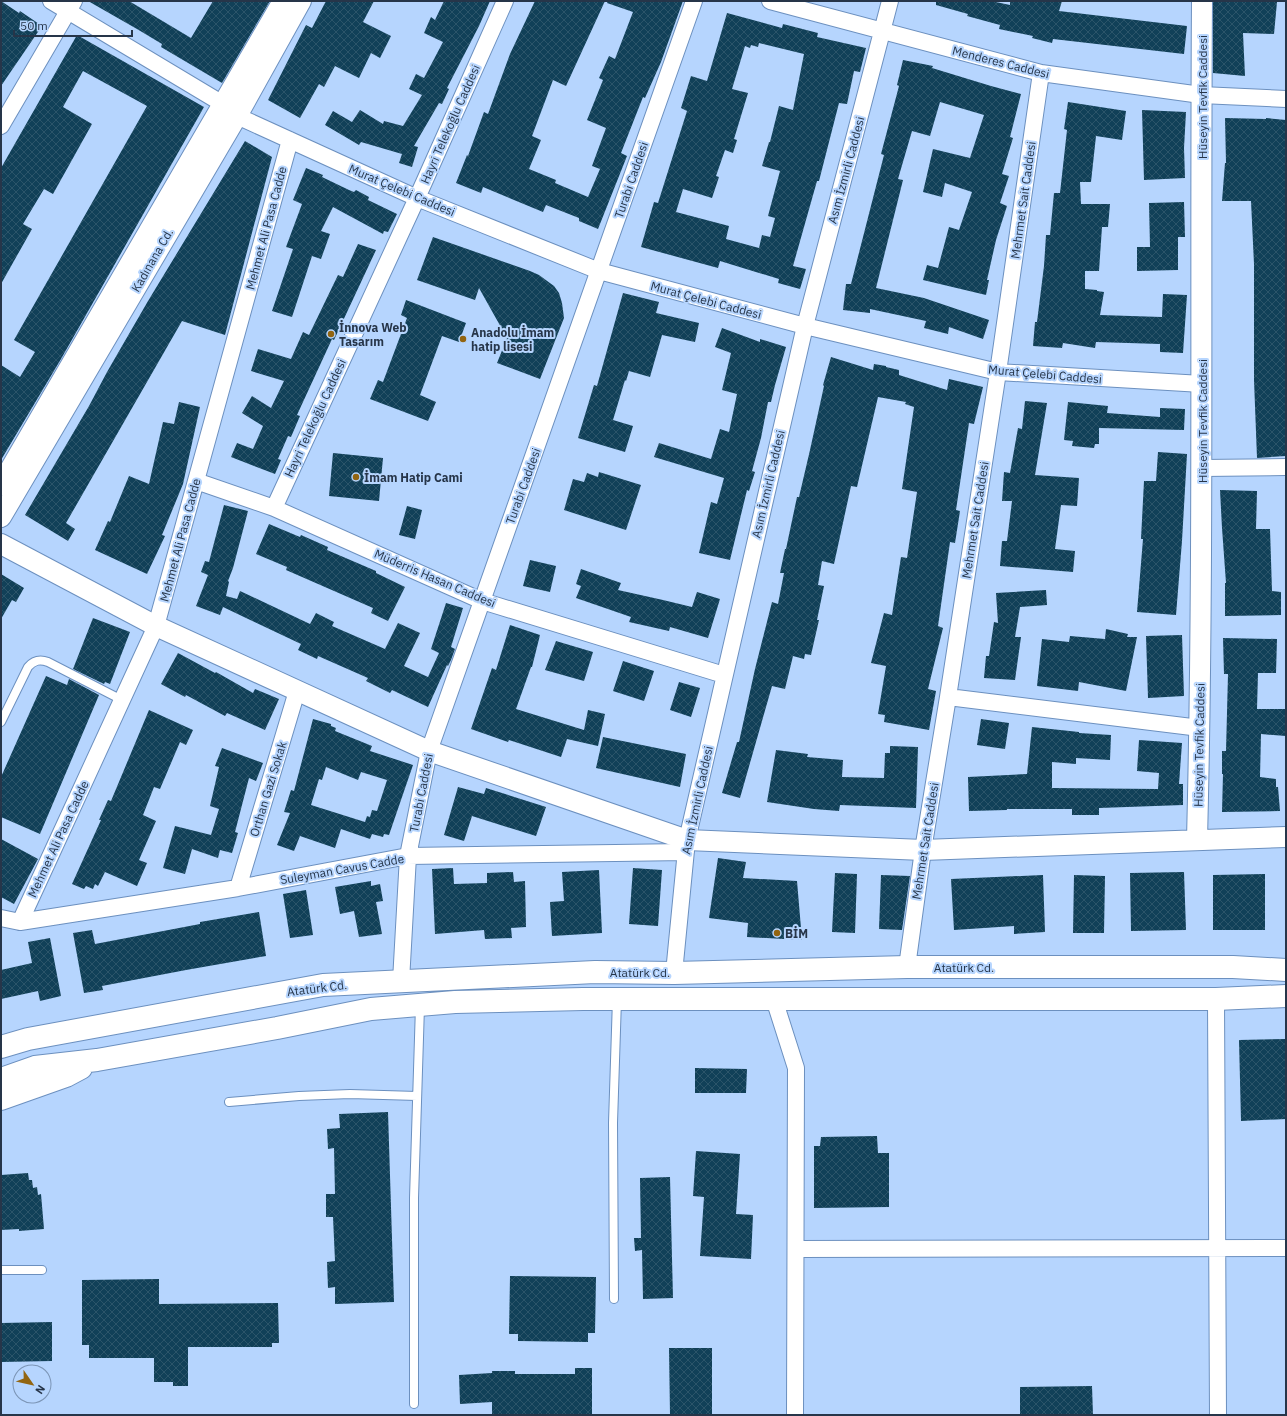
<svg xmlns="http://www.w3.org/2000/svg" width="1287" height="1416" font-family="'IBM Plex Sans',sans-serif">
<defs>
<pattern id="building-cross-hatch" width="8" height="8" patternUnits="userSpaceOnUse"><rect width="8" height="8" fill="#114058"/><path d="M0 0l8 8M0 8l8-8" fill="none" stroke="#2b5469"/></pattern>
</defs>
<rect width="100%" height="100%" fill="#b6d5fe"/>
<path fill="url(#building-cross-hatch)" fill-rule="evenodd" d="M1 1 19 13 20 11 42 26 1 86Z
M88 1H129L191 38 213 1H270L222 83 161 47 162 44 137 29Z
M326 1H374L363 22 391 36 380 58 371 53 359 78 335 66 324 87 319 84 300 118 268 100 306 25 312 28Z
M444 1H490L479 26 447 88 449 89 442 104 439 103 414 146 418 147 412 167 399 163 402 154 361 142 359 145 325 125 333 111 352 122 360 110 383 124 384 121 403 126 422 95 409 89 416 74 424 78 443 42 424 33 431 17 435 20Z
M535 1H605L566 86 553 80 532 136 541 140 529 169 556 180 555 183 588 197 600 169 592 166 606 128 587 120 603 80 599 78 609 56 615 59 633 12 607 3 608 1H683L661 62 645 98 643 97 621 153 627 156 598 229 579 221V218L546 205 543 212 483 187 481 193 456 183 467 155 468 156 484 112 488 114 510 54Z
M936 1H991L1010 5V1H1062L1059 11 1187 26 1184 54 1053 39 1052 43 1032 38 1033 36 999 29 1000 25 967 16 968 14 936 5Z
M1213 1 1277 2 1274 34 1243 33 1245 76 1213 73Z
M727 13 782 28 783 24 818 33 817 37 866 48 860 72 854 71 847 104 839 103 819 181H817L793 266 806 269 800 289 778 283 779 279 720 261 718 268 641 247 654 202 658 203 687 111 681 108 691 76 707 81ZM759 43 804 54 793 110 779 106 770 142H769L762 166 780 171 768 216 775 218 770 237 762 235 759 248 726 239 729 226 676 212 683 189 712 198 719 177 716 176 725 150 733 153 737 140 734 139 748 93 732 89 745 46 750 48 751 45 758 47Z
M77 35 204 107 61 359 1 460V365L20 377 35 352 14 340 147 106 83 71 63 107 92 124 53 194 44 189 23 224 32 229 1 284V168Z
M903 60 933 66 932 68 991 86 1021 94 1010 137 1013 138 1002 174 1009 176 1000 203 1007 206 996 240 987 280H989L986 295 923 280 927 265 938 268 949 227 959 230 972 192 945 183 942 197 923 192 933 149 970 158 984 115 940 102 930 136 912 131 898 179 903 180 876 288 924 298 989 320 983 339 949 327 948 334 924 328 926 321 870 309V313L843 310 846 284H851L884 155 881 154 899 86 897 85Z
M1068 102 1126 111 1122 140 1096 136 1091 182H1080L1081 204H1110L1108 227H1102L1099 271H1085V289L1097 290V291L1104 292 1100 315 1162 317 1163 294 1187 295 1183 353 1160 352V344L1096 342 1095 348 1063 343 1062 348 1033 346 1035 322H1037L1044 266 1046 235H1050L1054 193H1060L1067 130 1064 129Z
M1142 110 1186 112 1184 148 1185 178 1144 180Z
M1225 118 1266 119V118L1286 120V456L1257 458 1254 380V264L1251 201H1222L1225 163H1226Z
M245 141 272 157 225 335 182 321 66 523 75 529 68 541 25 515 89 406 107 372 148 301Z
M306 168 323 175 322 177 349 190 354 192 356 190 369 197 368 200 397 214 388 232 384 231 383 234 333 207 321 231 330 234 321 259 312 256 292 317 272 311 293 249 286 247 302 204 293 200Z
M1184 202 1185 237H1178V270L1137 271V247H1150L1149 203Z
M433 237 530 271 539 275 554 286 559 293 562 303 564 318 540 379 497 363 507 338 479 288 475 300 417 280Z
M358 244 376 250 334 340 332 339 297 415 300 416 291 437 288 436 278 459 281 460 275 474 231 457 237 443 253 449 263 426 242 413 252 396 271 408 284 381 251 371 258 349 291 359 303 332 309 335 338 275 343 277Z
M623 293 659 302 656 313 699 323 695 342 662 335 650 377 629 371 626 381 625 380 613 420 633 426 625 452 578 438 594 385 597 386Z
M406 300 466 323 459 342 442 336 420 395 436 402 428 421 370 399 378 380 383 382 407 318 401 315Z
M722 328 760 342V339L786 347 775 385 771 402H768L761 438 752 471 755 472 749 491 747 490 730 560 699 553 711 502 717 504 724 478 654 457 659 443 711 459 720 429 729 432 737 394 722 390 731 353 715 347Z
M831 357 873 370 874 364 886 366V367L899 370V375L947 390 949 379 983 387 974 424 969 423 956 510 960 511 955 543 950 542 938 626 943 628 928 689 936 691 929 730 884 722 885 715 878 714 886 666 871 663 884 613 892 615 901 557 907 558 917 492 902 489 914 407 905 404 906 402 878 397 857 487 851 486 834 564 822 561 818 585 824 586 817 620H819L811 655 805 654 804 659 793 656 785 689 772 686 740 798 722 793 737 742H739L755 669 772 602 778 604 784 573H780L785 549H786L797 497H799L810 450 824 386 823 385Z
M1025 401 1047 403 1035 475 1079 478 1077 506 1061 505 1055 549 1075 551 1073 572 1000 566 1002 541H1007L1012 501H1002L1004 472 1010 473 1018 428 1022 429Z
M179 402 200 407 183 484 162 535 165 536 147 574 95 550 108 521 110 522 129 476 149 484 163 422 174 424Z
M1068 402 1108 406 1107 413 1160 417V408L1185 409 1184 430 1099 428V444H1095L1094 448 1072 446 1073 441 1064 440Z
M1158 452 1187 454 1182 541 1176 615 1137 612 1143 539H1141L1144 481H1156Z
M333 453 383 458 379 501 329 496Z
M599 472 641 485 626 530 564 510 573 479 584 482 587 473 598 477Z
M1220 490 1257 491 1256 529H1270L1272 591 1281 592V615L1225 616V583H1226L1222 528Z
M224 505 248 511 233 568 228 581 229 582 226 596 237 599 240 591 310 624 316 613 334 622 332 626 385 649 398 623 420 633 404 666 428 677 439 653 431 649 446 603 463 608 451 647 455 649 451 660 448 666 447 665 428 707 392 690 390 693 366 681 368 678 318 656 317 659 298 650 301 644 223 607 220 615 196 606 208 575 201 572 205 561 209 562Z
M407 506 422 510 415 539 399 535Z
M269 524 300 537 301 535 328 547 327 550 376 571V573L405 587 388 621 371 613 373 608 286 570 287 567 256 554Z
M530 560 556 566 550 592 523 586Z
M581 569 621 583 618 590 663 600 692 607 697 592 720 599 708 638 670 627 669 631 629 622 631 617 576 598 581 586 576 584Z
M1 574 24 588 16 602 12 600 1 619Z
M1046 590 1047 605 1020 607 1015 637H1021L1015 680 984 678 986 656H989L994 622 998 623 996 593Z
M93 618 130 632 110 684 105 682 104 684 73 669Z
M510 625 540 635 532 667H531L516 709 584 730 588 710 605 714 598 746 567 739 561 757 509 740 508 742 471 729 492 668 496 670Z
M1106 629 1128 634 1127 637H1137L1126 691 1079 682 1078 691 1037 686 1042 639 1069 642 1070 636 1105 639Z
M1182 635 1184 696 1148 698 1146 636Z
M1223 638 1277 639 1276 673H1258L1257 709H1286V736L1261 734 1260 777 1276 779V787H1278L1280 811 1222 812 1223 774H1222V751H1226L1228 674H1224Z
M556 641 593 652 584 681 545 670Z
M178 653 215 673 216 672 253 693 255 689 279 699 265 730 227 713 225 716 186 695 185 697 161 684Z
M623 661 654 671 644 701 613 691Z
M46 676 67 685 69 679 99 695 40 834 1 817V777Z
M679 682 700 688 691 717 670 710Z
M149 710 193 730 186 745 180 742 160 789 154 787 143 815 156 821 139 860 147 863 137 886 105 872 98 886 95 884 93 889 86 886 84 889 72 884 101 820H99L108 800 111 801Z
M313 719 331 724V726L336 728 335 731 372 746 370 751 413 765 389 835 384 834 383 837 372 834 370 839 341 829 335 848 300 836 294 851 277 845 290 813 284 812 291 790 294 791ZM326 767 358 780 361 772 387 780 377 811 372 810 370 817 367 816 365 822 311 805 319 779 322 780Z
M981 719 1009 723 1005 749 977 745Z
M1032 727 1079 732V733L1111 735 1110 760 1076 758V764L1052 762V788L1158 789 1159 773 1137 771 1139 740 1182 743 1179 784H1183V805L1099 808V815H1072V809H1007V810L969 811 968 777 1027 774Z
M603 737 686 754 680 787 596 768Z
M890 746 918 747 916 808 840 805 839 811 814 809 767 802 776 750 808 754 807 757 843 760 842 777 884 778 885 753H890Z
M222 748 263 763 256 781 249 778 235 832 238 833 232 853 220 850 218 858 192 849 185 874 163 868 175 826 211 835 219 809 210 806 219 767 215 766Z
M458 787 484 794 486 788 546 807 536 836 472 816 464 841 444 835Z
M1 839 38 859 14 904 1 897Z
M718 858 746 862 743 878 797 881 802 940 747 937 748 923 709 918Z
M453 868 454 884 487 883V873L513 872 514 882 525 881 526 927 511 928 512 938 485 939 484 930 435 934 432 869Z
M633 868 662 870 658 926 629 924Z
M599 870 602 933 552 936 550 902 564 901 562 872Z
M1184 872 1186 930 1131 931 1130 873Z
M835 873 857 874 855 933 832 932Z
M1265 874V930H1213V875Z
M881 875 910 876 902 930 879 929Z
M1043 875 1045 932 1014 934V926L954 930 951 879Z
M1074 875 1105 876 1104 933H1073Z
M371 881V886L380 884 383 901 376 902 382 934 359 937 354 911 340 914 335 887Z
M306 890 313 935 290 938 283 894Z
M259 912 266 956 186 970 102 986 103 990 84 993 73 933 92 930 95 944 200 924V922Z
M50 938 61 996 40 1001 38 991 1 999V970L32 963 28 942Z
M1286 1039V1119L1241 1121 1239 1040Z
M695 1068 747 1069 746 1093H695Z
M388 1112 394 1302 335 1304V1287L328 1288 327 1262 335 1261 333 1217H326V1194H335L334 1148 328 1149 327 1129 340 1128 339 1114Z
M877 1136 878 1153H889V1207L814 1208V1146H820L821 1137Z
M696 1151 740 1154 736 1214 753 1215 751 1259 700 1256 704 1197 693 1196Z
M28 1173 29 1180H32L33 1188 37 1187 38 1195 41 1194 44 1229 19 1231V1229L1 1230V1175Z
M670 1177 673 1298 643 1299 642 1250 635 1251 634 1238H641L640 1178Z
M510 1276 596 1277 595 1333H588V1342L518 1341V1334H509Z
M159 1279V1304L278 1303 279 1343H272V1347H188V1386H173V1382H154V1358H89V1345H82V1280Z
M52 1322V1361L1 1362V1323Z
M669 1348H712V1415H670Z
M575 1368H592V1415H492V1402L460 1404 459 1375 492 1373V1371H515V1374H575Z
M1092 1386 1093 1415H1020V1387Z"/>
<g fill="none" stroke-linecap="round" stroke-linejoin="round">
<g stroke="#6c90bf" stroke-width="10">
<path id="service" d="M1 722 28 667C34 660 40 659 48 662L122 700
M229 1102 299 1096 350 1094 417 1096
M1 1270H42
M614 1299 613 1123 617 999
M414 1404V1198L420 1006"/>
</g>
<g stroke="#6c90bf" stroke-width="18">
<path id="minor" d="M51 1 223 104
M770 1 1041 73 1201 95 1286 99
M237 116 417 198 599 271 805 326 998 372 1202 384
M1 126 74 1
M1202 468 1286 467
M196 481 274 508 482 601 724 675
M274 508 417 198 505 1
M948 697 1200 728
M238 888 297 691
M1 918 20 922 238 888 408 856 686 852
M20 922 156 626 290 140
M907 967 923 850 948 697 998 372 1041 73
M674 973 687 840 805 326 890 1
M401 981 408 856 429 751 694 1
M774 999 796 1068 795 1415
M1216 999 1218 1415
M796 1249 1286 1248"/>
</g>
<g stroke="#6c90bf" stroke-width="22">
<path id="tertiary" d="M1 485 283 1
M1 517 237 116 301 1
M1 544 156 626 429 751 687 840 923 850 1286 837
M1197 840C1204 561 1200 281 1202 1"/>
</g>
<g stroke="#6c90bf" stroke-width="24">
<path id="primary" d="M1 1047 28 1039 323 985 595 972 674 973 907 967H1233L1286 970
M1 1079 35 1067 97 1060 277 1028 371 1009 455 1002 583 999H1216L1286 996
M1 1099 66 1076 81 1068"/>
</g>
<use href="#service" stroke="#fff" stroke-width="8"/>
<use href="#minor" stroke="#fff" stroke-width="16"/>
<use href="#tertiary" stroke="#fff" stroke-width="20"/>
<use href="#primary" stroke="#fff" stroke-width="22"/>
</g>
<g fill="#926511" stroke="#b6d5fe" stroke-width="1.5">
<circle cx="331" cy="334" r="4"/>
<circle cx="463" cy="339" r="4"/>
<circle cx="356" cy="477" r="4"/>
<circle cx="777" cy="933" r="4"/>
</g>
<g text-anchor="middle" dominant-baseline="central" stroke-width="4" stroke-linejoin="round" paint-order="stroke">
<g font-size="12" fill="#263549" stroke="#b6d5fe">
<text transform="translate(1001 62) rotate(14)">Menderes Caddesi</text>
<text transform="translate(1202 97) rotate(-90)">Hüseyin Tevfik Caddesi</text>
<text transform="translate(450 124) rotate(-66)">Hayri Telekoğlu Caddesi</text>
<text transform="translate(846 170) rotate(-75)">Asım İzmirli Caddesi</text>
<text transform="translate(631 180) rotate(-71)">Turabi Caddesi</text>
<text transform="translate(402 190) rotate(23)">Murat Çelebi Caddesi</text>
<text transform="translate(1023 200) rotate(-82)">Mehrmet Sait Caddesi</text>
<text transform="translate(266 228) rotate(-75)">Mehmet Ali Pasa Cadde</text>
<text transform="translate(152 260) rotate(-60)">Kadınana Cd.</text>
<text transform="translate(706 300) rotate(15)">Murat Çelebi Caddesi</text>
<text transform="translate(1045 374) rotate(5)">Murat Çelebi Caddesi</text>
<text transform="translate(315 418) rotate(-65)">Hayri Telekoğlu Caddesi</text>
<text transform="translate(1202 421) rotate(-90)">Hüseyin Tevfik Caddesi</text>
<text transform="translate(768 484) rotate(-77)">Asım İzmirli Caddesi</text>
<text transform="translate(523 486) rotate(-70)">Turabi Caddesi</text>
<text transform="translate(975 520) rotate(-81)">Mehrmet Sait Caddesi</text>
<text transform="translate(180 540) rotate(-75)">Mehmet Ali Pasa Cadde</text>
<text transform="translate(435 578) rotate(23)">Müderris Hasan Caddesi</text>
<text transform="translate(1199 745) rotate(-89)">Hüseyin Tevfik Caddesi</text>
<text transform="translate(268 789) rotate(-73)">Orthan Gazi Sokak</text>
<text transform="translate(421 793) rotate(-79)">Turabi Caddesi</text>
<text transform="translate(697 800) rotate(-78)">Asım İzmirli Caddesi</text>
<text transform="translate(58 839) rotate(-65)">Mehmet Ali Pasa Cadde</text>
<text transform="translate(925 841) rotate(-81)">Mehrmet Sait Caddesi</text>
<text transform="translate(342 869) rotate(-10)">Suleyman Cavus Cadde</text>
<text x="964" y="967">Atatürk Cd.</text>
<text x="640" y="972">Atatürk Cd.</text>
<text transform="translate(317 988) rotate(-7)">Atatürk Cd.</text>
</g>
<g font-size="12" font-weight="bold" fill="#263549" stroke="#b6d5fe" text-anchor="start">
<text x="339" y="327">İnnova Web<tspan x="339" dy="14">Tasarım</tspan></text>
<text x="471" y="332">Anadolu İmam<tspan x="471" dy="14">hatip lisesi</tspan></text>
<text x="364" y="477">İmam Hatip Cami</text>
<text x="785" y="933">BİM</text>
</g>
</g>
<rect width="1287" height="1416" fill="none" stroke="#263549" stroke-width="4"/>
<g transform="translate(32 1384) rotate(124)"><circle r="19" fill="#b6d5fe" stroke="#7c95b6"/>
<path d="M0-3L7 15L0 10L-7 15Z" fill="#926511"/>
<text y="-6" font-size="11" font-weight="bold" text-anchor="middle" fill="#263549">N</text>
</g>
<path d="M14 30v6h118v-6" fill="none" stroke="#263549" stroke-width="2"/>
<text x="20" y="30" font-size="12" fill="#263549" stroke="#b6d5fe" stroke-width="3" paint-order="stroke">50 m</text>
</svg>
